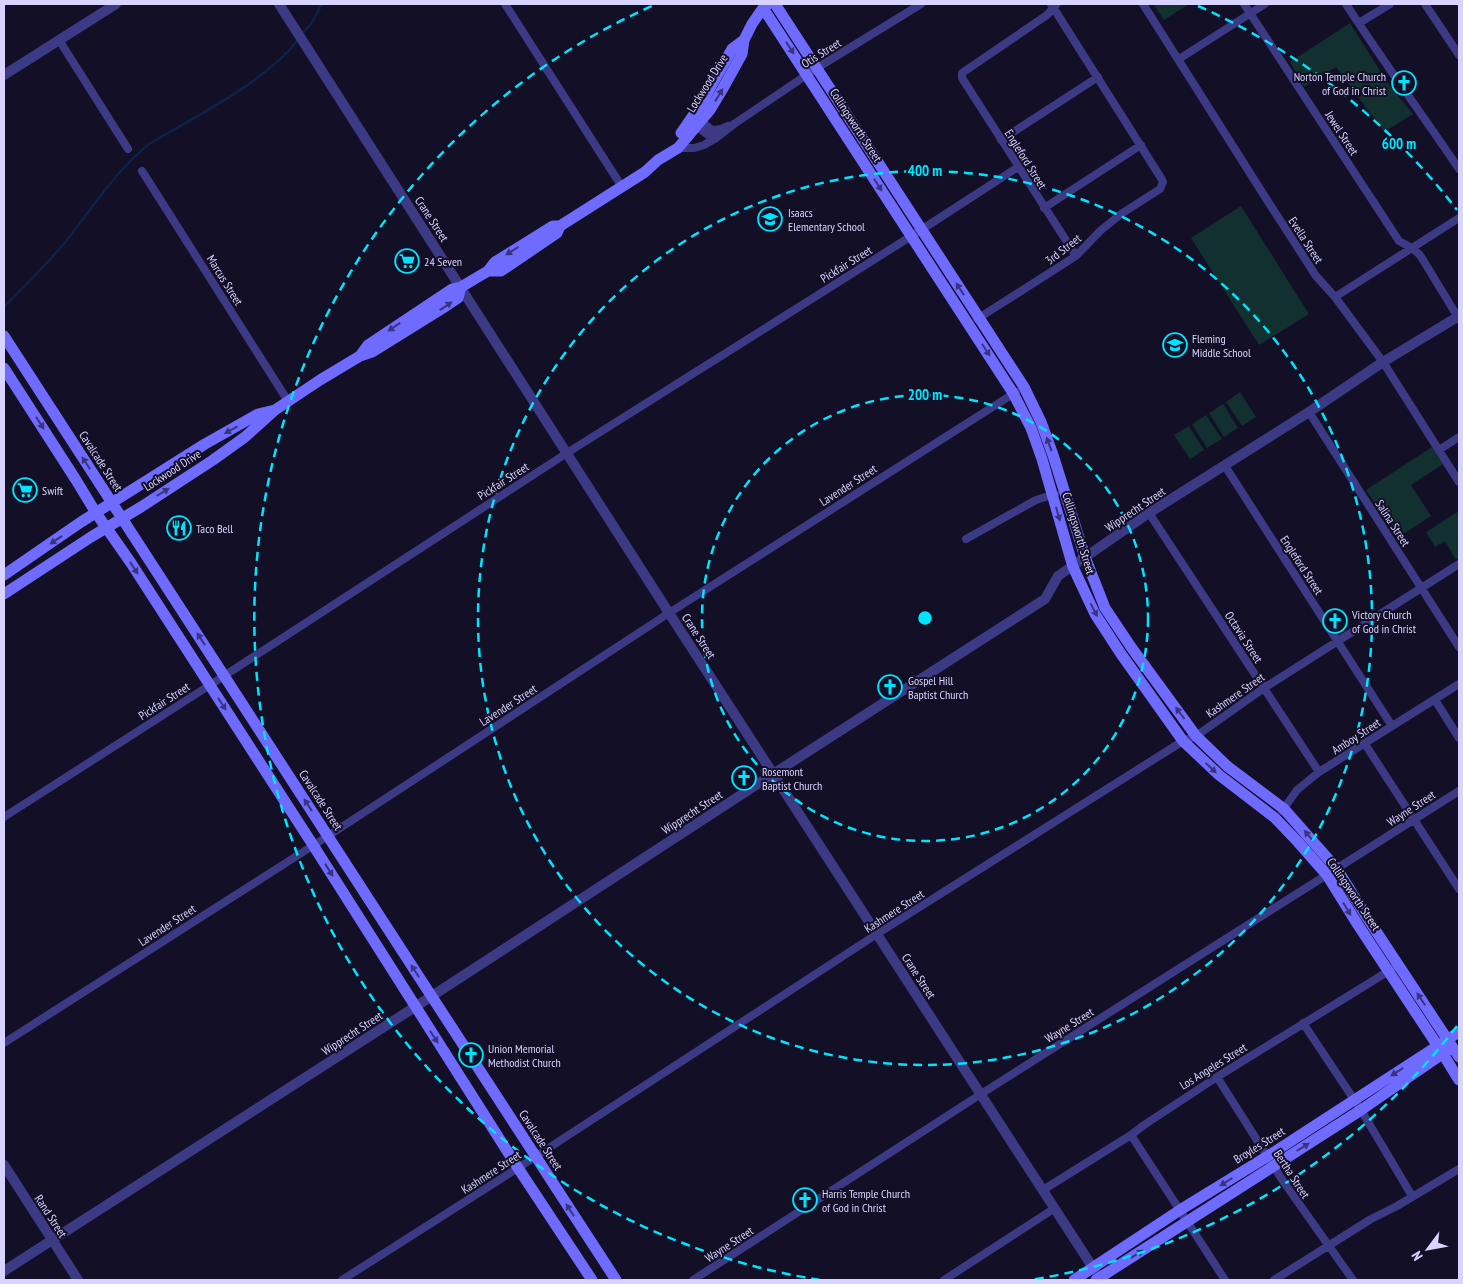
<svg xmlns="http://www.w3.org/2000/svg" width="1463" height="1284" font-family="'PT Sans Narrow',sans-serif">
<rect width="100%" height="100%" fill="#130f26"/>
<path fill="#12302f" d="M1153 4H1189L1164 20Z
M1350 23 1389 85 1413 114 1384 132 1336 67 1304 87 1290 62Z
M1241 206 1309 314 1259 345 1191 238Z
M1240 392 1256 417 1242 426 1226 402Z
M1223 404 1238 428 1224 437 1209 413Z
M1206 415 1222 439 1207 448 1192 424Z
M1189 426 1204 450 1190 459 1174 435Z
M1432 447 1443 464 1411 485 1431 516 1397 538 1366 490Z
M1459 511V558L1456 560 1445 541 1435 547 1426 532Z"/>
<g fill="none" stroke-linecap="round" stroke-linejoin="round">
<path stroke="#0c2248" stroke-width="2.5" d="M302 34 311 24 322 4
M4 307C23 287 44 267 62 246 90 212 114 172 149 144 196 116 264 83 298 40"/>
<path stroke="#3d3a85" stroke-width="8" d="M505 4 622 187
M1143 4 1267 200 1316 276 1335 297 1383 362 1459 482
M1244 4 1399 241 1412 248 1420 255 1459 319
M1346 4C1382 60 1422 114 1459 169
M1425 4 1459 55
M1056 5 1047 15 962 73V78L1076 256
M1359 23 1390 4
M59 40 128 149
M1179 59 1265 4
M699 119 712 130 721 129 728 126
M694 124 708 135 716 138
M1001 140 1098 77
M678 148H694L704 145 716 138 734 124 817 68 921 4
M142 171 288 401
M1044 208 1141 145
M1335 297 1459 218
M977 319 1076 256 1100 231 1121 214 1160 189 1163 182 1161 178 1051 4
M1309 412 1459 647
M1439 450 1459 437
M1225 466 1392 726
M1149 513 1319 772
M966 539 1036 500 1055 494
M1435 700 1459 738
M1365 744 1459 889
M1282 811 1297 790 1319 772 1459 684
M4 817 210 685 567 453 921 230 1018 167
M1303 1023 1361 1110 1412 1196
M4 1043 328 836 669 613 1016 392
M1217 1077 1283 1181 1353 1280
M1131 1135 1225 1280
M1043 1190 1131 1135 1144 1125 1217 1077 1392 969
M342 1280 518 1168 877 934 1183 741 1196 736 1264 688 1459 564
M693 1280 981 1094 1459 791
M944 1280 1055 1208
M1274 1280 1371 1219 1397 1206 1459 1169"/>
<path stroke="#3d3a85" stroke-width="10" d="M279 4 669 613 1097 1274
M4 75 116 4
M4 1165 78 1280
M4 1271 415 1007 773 774 1045 599 1058 576 1149 513 1309 412 1383 362 1459 316"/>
<path stroke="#6f6bff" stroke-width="11" d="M775 4 1024 387 1041 422 1053 455 1085 557 1105 608 1131 647 1196 736 1227 766 1284 809 1337 869 1368 919 1459 1057
M763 8 1013 393 1031 428 1042 459 1073 567 1095 614 1121 654 1183 741 1219 775 1275 818 1297 841 1327 875 1358 925 1443 1054 1459 1080
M681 133 701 104 732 49 744 40
M488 271H501L557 233 560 226
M4 336C208 650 411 966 616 1280
M360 356 368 345 452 289 461 287 488 271 495 262 553 226H560L645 172 658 160 678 148 710 110 722 90 742 54 744 40 752 24 763 8 768 4
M4 368 76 480 96 513 131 563 313 845 518 1168 592 1280
M4 575 81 522 205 444 258 414 275 410
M4 594 91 537 141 507 213 460 245 437 275 410 320 380 360 356 372 352 446 306 458 298 461 287
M1074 1280 1180 1210 1268 1156 1459 1032
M1096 1280 1361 1110 1448 1050"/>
</g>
<defs><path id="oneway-solid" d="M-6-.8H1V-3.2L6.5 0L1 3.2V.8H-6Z" transform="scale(1.25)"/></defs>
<g fill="#38347d">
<use href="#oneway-solid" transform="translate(790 48) rotate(57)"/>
<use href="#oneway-solid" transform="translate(719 95) rotate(-58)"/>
<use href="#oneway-solid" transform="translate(878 185) rotate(57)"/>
<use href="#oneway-solid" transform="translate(512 251) rotate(148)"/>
<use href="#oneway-solid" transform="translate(960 289) rotate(-123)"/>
<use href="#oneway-solid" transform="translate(446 306) rotate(-34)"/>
<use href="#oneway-solid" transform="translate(394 327) rotate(146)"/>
<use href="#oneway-solid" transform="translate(986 350) rotate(57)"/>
<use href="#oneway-solid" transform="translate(40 423) rotate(57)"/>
<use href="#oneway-solid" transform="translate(231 430) rotate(151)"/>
<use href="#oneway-solid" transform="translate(1049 444) rotate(-110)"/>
<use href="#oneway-solid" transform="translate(86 463) rotate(-123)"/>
<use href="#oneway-solid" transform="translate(163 492) rotate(-32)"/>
<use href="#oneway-solid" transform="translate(1058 514) rotate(74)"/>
<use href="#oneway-solid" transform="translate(56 540) rotate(146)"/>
<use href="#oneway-solid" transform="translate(134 568) rotate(57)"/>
<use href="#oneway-solid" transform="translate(1094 610) rotate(62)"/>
<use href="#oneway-solid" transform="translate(201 639) rotate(-123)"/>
<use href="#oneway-solid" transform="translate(222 704) rotate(57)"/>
<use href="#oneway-solid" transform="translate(1180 713) rotate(-127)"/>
<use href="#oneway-solid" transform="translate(1211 768) rotate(43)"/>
<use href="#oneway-solid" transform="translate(308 805) rotate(-123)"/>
<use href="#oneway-solid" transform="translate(1309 836) rotate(-131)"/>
<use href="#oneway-solid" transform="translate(329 870) rotate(58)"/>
<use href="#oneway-solid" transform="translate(1347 909) rotate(59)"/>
<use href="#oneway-solid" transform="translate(415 971) rotate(-123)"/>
<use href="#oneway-solid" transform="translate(1421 999) rotate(-124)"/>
<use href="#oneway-solid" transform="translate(434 1037) rotate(57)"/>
<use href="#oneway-solid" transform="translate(1397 1072) rotate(147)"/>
<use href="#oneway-solid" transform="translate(1303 1147) rotate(-32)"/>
<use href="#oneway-solid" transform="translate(1226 1182) rotate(148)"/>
<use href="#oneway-solid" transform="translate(570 1210) rotate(-123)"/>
<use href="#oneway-solid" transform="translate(1137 1254) rotate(-33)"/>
</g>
<g fill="none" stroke="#00e5ff" stroke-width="2.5" stroke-dasharray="9 6">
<circle cx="925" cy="618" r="223"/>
<circle cx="925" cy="618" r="447"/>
<path d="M1457 1026A670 670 0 0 1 1030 1280M820 1280A670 670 0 0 1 652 6M1198 6A670 670 0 0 1 1457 210"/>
</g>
<defs>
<g id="church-ring" transform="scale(1.25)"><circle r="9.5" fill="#130f26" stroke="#00e5ff" stroke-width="1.5"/><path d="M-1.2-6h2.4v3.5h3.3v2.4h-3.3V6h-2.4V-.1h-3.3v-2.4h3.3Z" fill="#00e5ff"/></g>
<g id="school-ring" transform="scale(1.25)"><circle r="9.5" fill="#130f26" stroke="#00e5ff" stroke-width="1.5"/><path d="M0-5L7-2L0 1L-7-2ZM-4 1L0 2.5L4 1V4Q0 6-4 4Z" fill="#00e5ff"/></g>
<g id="supermarket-ring" transform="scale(1.25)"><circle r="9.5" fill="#130f26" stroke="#00e5ff" stroke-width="1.5"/><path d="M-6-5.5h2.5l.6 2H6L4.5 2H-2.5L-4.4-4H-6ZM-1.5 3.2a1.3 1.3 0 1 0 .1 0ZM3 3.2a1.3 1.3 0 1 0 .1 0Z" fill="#00e5ff"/></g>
<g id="restaurant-ring" transform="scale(1.25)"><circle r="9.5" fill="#130f26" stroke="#00e5ff" stroke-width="1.5"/><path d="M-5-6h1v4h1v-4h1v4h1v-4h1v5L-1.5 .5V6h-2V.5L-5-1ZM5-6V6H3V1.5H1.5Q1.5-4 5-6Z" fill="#00e5ff"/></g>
</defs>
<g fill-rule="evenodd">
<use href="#church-ring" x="1404" y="83"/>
<use href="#school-ring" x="770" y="219"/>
<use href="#supermarket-ring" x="407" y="261"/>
<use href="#school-ring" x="1175" y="345"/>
<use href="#supermarket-ring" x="25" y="490"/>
<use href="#restaurant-ring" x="179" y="528"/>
<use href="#church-ring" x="1335" y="621"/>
<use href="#church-ring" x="890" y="687"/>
<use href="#church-ring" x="744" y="778"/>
<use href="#church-ring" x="471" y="1055"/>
<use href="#church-ring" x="805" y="1200"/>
</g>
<g text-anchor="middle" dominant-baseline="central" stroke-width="4" stroke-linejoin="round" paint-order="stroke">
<g font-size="12" fill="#d9d4ff" stroke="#130f26">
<text transform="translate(821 53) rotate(-32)">Otis Street</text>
<text transform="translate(707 83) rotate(-58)">Lockwood Drive</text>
<text transform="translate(856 125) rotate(57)">Collingsworth Street</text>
<text transform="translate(1342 133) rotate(57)">Jewel Street</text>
<text transform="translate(1026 159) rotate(58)">Engleford Street</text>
<text transform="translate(432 219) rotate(57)">Crane Street</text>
<text transform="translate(1306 240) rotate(57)">Evella Street</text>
<text transform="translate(1063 249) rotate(-38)">3rd Street</text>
<text transform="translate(846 264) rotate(-32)">Pickfair Street</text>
<text transform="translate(225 280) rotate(58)">Marcus Street</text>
<text transform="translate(101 461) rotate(57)">Cavalcade Street</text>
<text transform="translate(172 470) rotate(-33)">Lockwood Drive</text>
<text transform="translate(503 481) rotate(-33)">Pickfair Street</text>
<text transform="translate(848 485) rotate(-33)">Lavender Street</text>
<text transform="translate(1135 509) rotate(-34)">Wipprecht Street</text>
<text transform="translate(1393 523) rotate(57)">Salina Street</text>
<text transform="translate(1079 533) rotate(73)">Collingsworth Street</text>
<text transform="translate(1302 565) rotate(57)">Engleford Street</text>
<text transform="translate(699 636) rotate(57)">Crane Street</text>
<text transform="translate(1244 637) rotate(57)">Octavia Street</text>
<text transform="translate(1235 695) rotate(-35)">Kashmere Street</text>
<text transform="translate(164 701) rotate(-33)">Pickfair Street</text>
<text transform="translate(508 705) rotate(-33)">Lavender Street</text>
<text transform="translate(1356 736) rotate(-33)">Amboy Street</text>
<text transform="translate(321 800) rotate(57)">Cavalcade Street</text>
<text transform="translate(1411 808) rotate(-33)">Wayne Street</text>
<text transform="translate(692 812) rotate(-33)">Wipprecht Street</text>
<text transform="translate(1354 894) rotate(56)">Collingsworth Street</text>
<text transform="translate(894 911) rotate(-33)">Kashmere Street</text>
<text transform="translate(167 925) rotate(-33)">Lavender Street</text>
<text transform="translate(919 976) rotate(57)">Crane Street</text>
<text transform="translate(1069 1025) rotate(-32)">Wayne Street</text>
<text transform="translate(352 1033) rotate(-33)">Wipprecht Street</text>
<text transform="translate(1213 1066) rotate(-32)">Los Angeles Street</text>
<text transform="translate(541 1140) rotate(57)">Cavalcade Street</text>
<text transform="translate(1259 1145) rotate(-32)">Broyles Street</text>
<text transform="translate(491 1172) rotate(-33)">Kashmere Street</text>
<text transform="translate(1292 1174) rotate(57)">Bertha Street</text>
<text transform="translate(51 1216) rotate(57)">Rand Street</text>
<text transform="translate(729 1244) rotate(-33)">Wayne Street</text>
</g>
<g font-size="12" fill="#d9d4ff" stroke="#130f26" text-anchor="start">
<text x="1386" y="76" text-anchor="end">Norton Temple Church<tspan x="1386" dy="14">of God in Christ</tspan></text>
<text x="788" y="212">Isaacs<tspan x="788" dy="14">Elementary School</tspan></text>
<text x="424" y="261">24 Seven</text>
<text x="1192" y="338">Fleming<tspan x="1192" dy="14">Middle School</tspan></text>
<text x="42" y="490">Swift</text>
<text x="196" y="528">Taco Bell</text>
<text x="1352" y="614">Victory Church<tspan x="1352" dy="14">of God in Christ</tspan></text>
<text x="908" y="680">Gospel Hill<tspan x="908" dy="14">Baptist Church</tspan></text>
<text x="762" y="771">Rosemont<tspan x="762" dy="14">Baptist Church</tspan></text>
<text x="488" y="1048">Union Memorial<tspan x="488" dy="14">Methodist Church</tspan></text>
<text x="822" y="1193">Harris Temple Church<tspan x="822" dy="14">of God in Christ</tspan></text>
</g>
</g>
<circle cx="925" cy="618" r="8" fill="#00e5ff" stroke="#130f26" stroke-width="2.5"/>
<g font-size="15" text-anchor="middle" font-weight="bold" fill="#00e5ff" stroke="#130f26" stroke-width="4" stroke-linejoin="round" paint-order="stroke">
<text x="1399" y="149">600 m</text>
<text x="925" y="176">400 m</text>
<text x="925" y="400">200 m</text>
</g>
<rect width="1463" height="1284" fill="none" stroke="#d9d4ff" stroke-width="10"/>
<g transform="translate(1428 1249) rotate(238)" stroke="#130f26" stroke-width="4" paint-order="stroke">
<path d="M0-4L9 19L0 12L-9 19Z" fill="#d9d4ff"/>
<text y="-8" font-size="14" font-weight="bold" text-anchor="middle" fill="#d9d4ff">N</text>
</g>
</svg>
